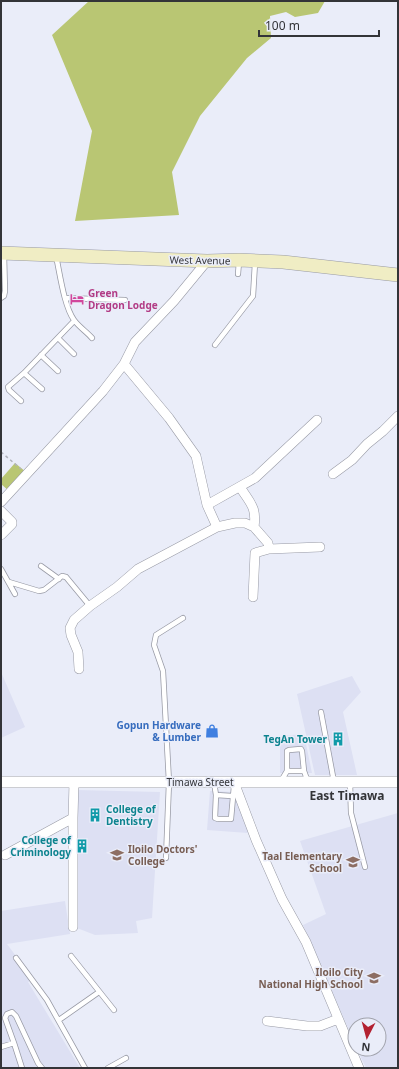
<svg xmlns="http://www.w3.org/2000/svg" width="399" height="1069" font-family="'Noto Sans',sans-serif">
<rect width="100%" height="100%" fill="#eaedf9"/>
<path fill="#dde0f3" d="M1 672 25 727 1 738Z
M352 676 361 692 343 712 357 775H315L297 694Z
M304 734 312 773H280V736Z
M77 790 160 792 152 918 136 921 138 933 95 935 77 928Z
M210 791 234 792 248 833 207 830Z
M398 813V1068H366L357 1049H379V1025H355V1044L303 925 326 914 300 841Z
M65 901 70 934 7 944 33 979 28 982 80 1068H1V911Z"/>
<path fill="#b9c673" d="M89 1H325L318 13 295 17 286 12 270 16 271 38 247 58 200 116 172 172 179 215 75 221 92 131 52 35Z
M15 463 26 472 9 491 1 484V479Z"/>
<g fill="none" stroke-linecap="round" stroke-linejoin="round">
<g stroke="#989aa5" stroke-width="6">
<path id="service" d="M56 256C60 274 64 306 74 320 79 327 87 332 92 338
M238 274 239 262
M1 298 4 296 5 291 4 254
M65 298 125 300
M58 338 74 354
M215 345 253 296 255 263
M41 355 58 371
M24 373 42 389
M21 401 9 390 8 387 24 373 74 321
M41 566 59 579
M1 569 15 594
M9 582 39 591 44 590 62 576 66 577 90 606
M321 712 334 782
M287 771H304
M281 781 287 771V751L289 750 301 749 302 751 304 771 308 782
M214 782 216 795 215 818 218 819H231L234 786
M350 782 351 813 365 867
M216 795 232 796
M166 858 169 782 163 671 154 645 156 635 183 618
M71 956 114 1010
M16 958 47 1000 85 1068
M59 1020 99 992
M14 1043 5 1018 7 1014 12 1012 16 1016 38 1063 42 1068
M1 1047 14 1043 22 1068
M108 1068 126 1058"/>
</g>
<g stroke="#989aa5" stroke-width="10">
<path id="minor" d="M124 364 169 418 196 456 207 505 217 527
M333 474 352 460 367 444 383 431 398 416
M240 487C250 503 257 507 254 527
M1 502 103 391 124 364 135 342 174 301 207 261
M207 505 255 478 317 420
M1 511 12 522V524L1 535
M269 549 320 547
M79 669 78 652 71 635 70 628 74 620 90 606 117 587 138 569 217 527 235 523H245L254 527 268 543 269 549 255 553 253 597
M234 782 256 840 282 899 306 942 359 1068
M5 855 73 818
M73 927V818L74 782
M267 1021 307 1026H320L338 1019"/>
</g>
<g stroke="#989aa5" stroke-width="12">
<path id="tertiary" d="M1 782H398"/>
</g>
<g stroke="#989aa5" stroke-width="14">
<path id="secondary" d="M1 253 207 261 239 260 283 262 398 275"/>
</g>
<path stroke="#b0b2bb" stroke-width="1.5" stroke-dasharray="3 3" stroke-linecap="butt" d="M1 452 21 469"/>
<use href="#service" stroke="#fff" stroke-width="4.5"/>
<use href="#minor" stroke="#fff" stroke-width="9"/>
<use href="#tertiary" stroke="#fff" stroke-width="11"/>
<use href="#secondary" stroke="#f0edc4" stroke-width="13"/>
</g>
<defs>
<g id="hotel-bare" transform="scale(1.08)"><path d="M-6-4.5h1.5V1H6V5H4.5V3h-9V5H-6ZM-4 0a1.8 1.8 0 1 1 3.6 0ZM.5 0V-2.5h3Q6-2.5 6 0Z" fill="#d1479c" stroke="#eaedf9" stroke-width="2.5" paint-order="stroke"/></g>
<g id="shop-bare" transform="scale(1.08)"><path d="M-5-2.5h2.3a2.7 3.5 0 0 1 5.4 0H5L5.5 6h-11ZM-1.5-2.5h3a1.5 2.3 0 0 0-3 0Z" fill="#3f7fe0" stroke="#eaedf9" stroke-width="2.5" paint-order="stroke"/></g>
<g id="building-bare" transform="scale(1.08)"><path d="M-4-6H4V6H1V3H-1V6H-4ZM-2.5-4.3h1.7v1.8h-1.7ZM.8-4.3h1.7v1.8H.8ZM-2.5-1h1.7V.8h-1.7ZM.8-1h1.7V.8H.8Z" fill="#0f9aa8" stroke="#eaedf9" stroke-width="2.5" paint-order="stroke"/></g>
<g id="university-bare" transform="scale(1.08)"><path d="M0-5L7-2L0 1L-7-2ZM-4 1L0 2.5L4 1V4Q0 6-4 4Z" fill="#8d6e63" stroke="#eaedf9" stroke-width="2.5" paint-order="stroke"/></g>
<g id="school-bare" transform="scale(1.08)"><path d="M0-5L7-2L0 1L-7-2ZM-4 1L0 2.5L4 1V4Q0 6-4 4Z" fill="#8d6e63" stroke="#eaedf9" stroke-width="2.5" paint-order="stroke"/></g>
</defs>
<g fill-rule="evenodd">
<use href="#hotel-bare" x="77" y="299"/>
<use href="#shop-bare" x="212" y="731"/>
<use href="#building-bare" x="338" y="739"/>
<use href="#building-bare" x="95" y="815"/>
<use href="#building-bare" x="82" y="846"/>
<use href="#university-bare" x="117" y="855"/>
<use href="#school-bare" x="353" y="862"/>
<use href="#school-bare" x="374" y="978"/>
</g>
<g text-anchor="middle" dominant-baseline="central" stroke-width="3" stroke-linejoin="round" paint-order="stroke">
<g font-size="10" fill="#333438" stroke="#eaedf9">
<text transform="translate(200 260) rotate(1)">West Avenue</text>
<text x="200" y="782">Timawa Street</text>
</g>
<g font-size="10" font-weight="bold" fill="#b23c85" stroke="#eaedf9" text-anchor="start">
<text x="88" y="293">Green<tspan x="88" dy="12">Dragon Lodge</tspan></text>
</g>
<g font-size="10" font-weight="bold" fill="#366cbe" stroke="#eaedf9" text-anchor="end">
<text x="201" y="725">Gopun Hardware<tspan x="201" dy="12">&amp; Lumber</tspan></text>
</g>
<g font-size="10" font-weight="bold" fill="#0d838f" stroke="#eaedf9" text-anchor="end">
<text x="327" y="739">TegAn Tower</text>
<text x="106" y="809" text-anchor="start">College of<tspan x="106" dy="12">Dentistry</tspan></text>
<text x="71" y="840">College of<tspan x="71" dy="12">Criminology</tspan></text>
</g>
<g font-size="10" font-weight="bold" fill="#785e54" stroke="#eaedf9" text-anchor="end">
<text x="128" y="849" text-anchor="start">Iloilo Doctors'<tspan x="128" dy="12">College</tspan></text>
<text x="342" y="856">Taal Elementary<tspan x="342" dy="12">School</tspan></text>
<text x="363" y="972">Iloilo City<tspan x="363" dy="12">National High School</tspan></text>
</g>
<g font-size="12" font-weight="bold" fill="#333438" stroke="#eaedf9">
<text x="347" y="795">East Timawa</text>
</g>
</g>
<rect width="399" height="1069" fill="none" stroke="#333438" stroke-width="4"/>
<g transform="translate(367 1037) rotate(186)"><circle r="19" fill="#eaedf9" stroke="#a1a3ac"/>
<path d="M0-3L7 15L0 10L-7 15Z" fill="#b32131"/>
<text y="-6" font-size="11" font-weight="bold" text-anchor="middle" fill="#333438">N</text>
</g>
<path d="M259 30v6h120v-6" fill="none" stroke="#333438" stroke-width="2"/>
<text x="265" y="30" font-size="12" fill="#333438" stroke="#eaedf9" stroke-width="3" paint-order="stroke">100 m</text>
</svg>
